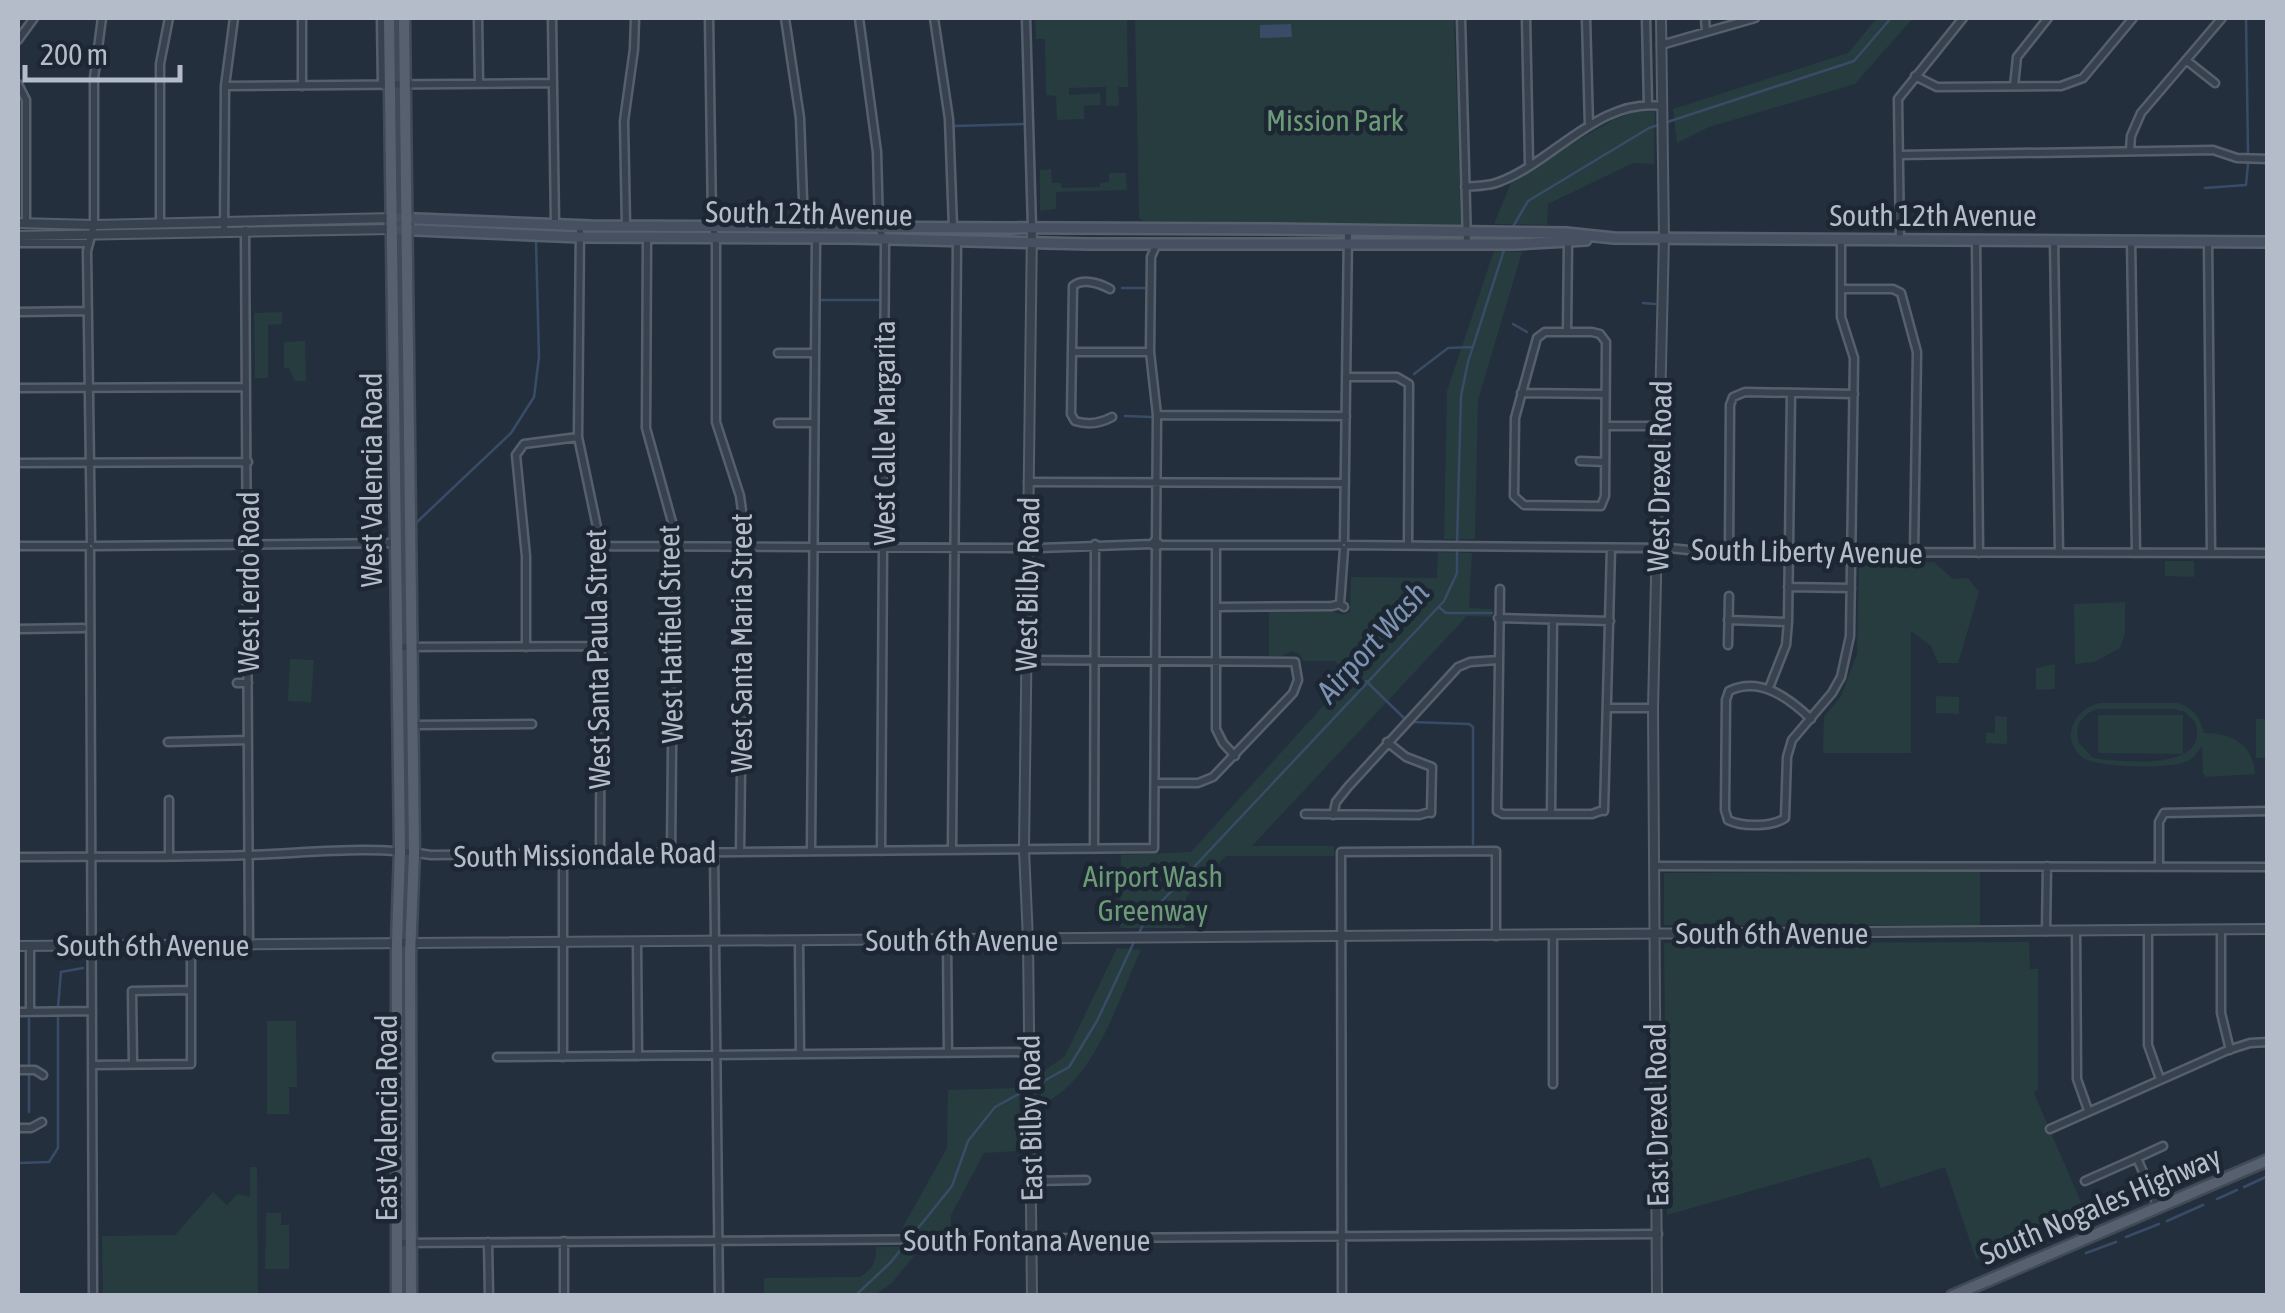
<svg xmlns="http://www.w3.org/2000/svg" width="2285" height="1313" font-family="'Asap Condensed',sans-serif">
<rect width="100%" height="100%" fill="#242f3e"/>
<path fill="#263c3f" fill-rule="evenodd" d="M1035 18H1127L1128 87H1118L1119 106H1106V87L1069 88V95L1100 93 1101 105 1084 106V119L1057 120 1056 96 1046 95 1045 39H1036Z
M1135 18H1454L1461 225 1143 221 1139 218Z
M1877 18H1913L1855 84 1709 127 1677 143 1673 109 1848 53Z
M1655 111 1654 164 1633 163 1548 204 1547 225 1494 224 1513 178 1613 120 1634 112Z
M1051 169 1052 183H1061L1062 188 1100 187V183L1109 182V173H1126L1127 190 1056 192V209L1040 211V170Z
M1494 251 1522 252 1478 400 1475 539H1444L1447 391Z
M282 312V324L268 325V378H255L254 313Z
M305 341 306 381H295L289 368H284V342Z
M1438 552 1472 553 1469 608 1492 609V617L1467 616 1252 846H1334V856H1226L1186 897 1185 928H1120L1121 855 1191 852 1343 684 1342 669 1335 661H1303L1299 654 1292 651 1282 656H1269V611H1332L1343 615 1350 612 1351 577 1437 578Z
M2165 561H2194V577L2165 576Z
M1934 562 1953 579 1968 578 1979 592 1958 663H1938L1931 646 1911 631V753H1823L1824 717 1841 696 1857 654 1859 564Z
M2125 602V634L2120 648 2094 662 2075 664 2074 604Z
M290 659 314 660 311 702 288 701Z
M2055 664V689L2036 690V668Z
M1936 696 1959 697V714L1936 713Z
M2100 703H2177C2193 707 2200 717 2204 733 2230 733 2253 743 2255 774L2206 777 2203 773 2202 746C2197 753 2193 759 2185 762 2169 769 2094 768 2082 757 2059 738 2075 708 2100 703ZM2097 709H2174L2185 712 2195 722C2212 772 2121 762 2093 758L2079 743C2074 726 2081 715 2097 709Z
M2098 715H2183V754L2098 753Z
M1995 716 2007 717V744L1986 743V733H1995Z
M2256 719H2267V758H2256Z
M1980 871V926L1664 925V873Z
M2029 942 2030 969H2038V1089L2034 1093 2083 1207 1976 1259 1945 1167 1881 1188 1870 1157 1667 1215 1664 943Z
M1117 948 1141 950C1117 1001 1097 1079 1041 1105V1073L1065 1056Z
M267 1021H296L297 1087H289V1114H267Z
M1019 1088 1020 1151 984 1153 951 1215V1231L900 1232 947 1148 948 1090Z
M250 1167H257L258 1295H103L102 1236 175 1235 213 1192 227 1205 238 1194 250 1197Z
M266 1213H281V1225H289V1269H265Z
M922 1246 892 1283 875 1295H764V1278L860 1277C873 1269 876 1263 876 1247Z"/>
<path fill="#394c67" d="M1291 24 1292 37 1260 38V25Z"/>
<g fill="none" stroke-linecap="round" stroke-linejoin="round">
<path stroke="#394c67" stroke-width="2.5" d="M2246 18 2248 152
M954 126 1024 124
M2205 188 2246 185 2248 164
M1511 230 1528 201 1649 128 1854 61 1891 18
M1122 288H1144
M822 300H880
M1643 303 1655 304
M1513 324 1527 332
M1414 374 1448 348 1473 347
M1125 416 1152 417
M416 523 511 433 534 397 539 357 536 242
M1457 542 1461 396 1468 362 1505 247
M1440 608 1446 613H1492
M1366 681 1404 718
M1412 722 1469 724 1473 727V844
M1138 935 1147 917 1444 601 1457 573V550
M58 1007 61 972 83 968
M29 1019V1066
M29 1074V1112
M1033 1087 1069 1067 1097 1021 1134 942
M18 1163 49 1162 58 1148V1015
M2244 1187 2268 1176
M2217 1199 2237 1190
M2167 1221 2203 1205
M911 1237 952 1186 968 1141 995 1107 1026 1090
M2126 1237 2159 1224
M2086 1253 2116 1242
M855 1296 891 1262 906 1243"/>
<g stroke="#565f6c" stroke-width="11">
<path id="minor" d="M302 18V86
M381 18 382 85
M478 18 479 83
M552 18 555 224
M709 18 712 219 716 244V422L740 496 744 526 740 852
M785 18 800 118 804 227
M859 18 877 152 879 227 885 244 881 851
M934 18 949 119 953 227
M1026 18 1032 228
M1461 18 1467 244
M1526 18 1529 163
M1586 18 1589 126
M1646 18 1648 104
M1705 18 1706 32
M18 40 34 18
M1661 45 1755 18
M2186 60 2215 83
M1915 76 1937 87 2061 86 2083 78 2133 18
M18 84 26 100V223
M225 86 553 83
M2014 86 2017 57 2048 18
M2130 150 2131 136 2141 113 2222 18
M1899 155 2213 150 2237 158 2268 159
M1465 187C1475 186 1487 186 1496 183 1552 164 1598 97 1662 106
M160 223V64L169 18
M580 226 578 437 601 546 600 853
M626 226 624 121 634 49 635 18
M245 230 249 944
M224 231 225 86 234 18
M647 238 646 428 672 522 674 546 671 853
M1900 240 1898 99 1963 18
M1976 240 1979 553
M2054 240 2059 553
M2131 240 2136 553
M2208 241 2211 553
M18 243H88
M1110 289C1099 283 1083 278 1073 286L1071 414 1075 421C1088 425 1101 423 1112 417
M1841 289H1893L1901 293 1917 352 1914 553
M18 312 88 311
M1545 332H1592L1600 334 1606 342 1605 496 1601 506 1524 505 1514 496 1515 418 1537 338Z
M1567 332 1568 243
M1072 352H1150
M778 353H815
M1346 377H1397L1409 384 1408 545
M18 388 246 387
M1521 393 1605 394
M1157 415 1346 416
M778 423H814
M1606 426H1660
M1580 461 1605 462
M18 463 248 462
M1028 482 1345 483
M1156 540 1157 415 1150 352 1151 257 1157 243
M1344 541 1348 230
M91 542 87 251 94 225V78L102 18
M1159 545H1340
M1348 545 1669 548 1708 552 2268 553
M18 546H87
M95 546 395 543
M601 546 1040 548 1152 544 1155 540 1160 544 1156 548 1152 544
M1216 546V729L1223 743 1235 756
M90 550 93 1296
M1729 552 1730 405 1733 397 1745 392 1854 394
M1788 587 1851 588
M1500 589 1497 811 1503 814H1592L1603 810
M1216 607 1332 606 1340 604
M1344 607 1340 604 1344 549
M1498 618 1610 621
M1728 620 1788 622
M18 629 83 628
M1728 645 1729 596
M397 647 600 646
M526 647V556L516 455 524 444 578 437
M1026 660 1295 662 1298 680 1293 693 1213 777 1198 783H1155
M237 683H248
M1769 688 1786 645 1788 622 1791 393
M1729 691C1760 676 1789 698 1811 719
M1610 708H1653
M413 725 532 724
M168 742 248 740
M1387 742 1406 757 1432 767 1431 813
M1604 811 1611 548
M1551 813 1553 620
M2164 813 2268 811
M1305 814 1419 815 1430 812
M1333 815 1336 802 1348 787 1458 667 1470 662 1498 660
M1728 820C1742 827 1772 827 1785 818L1787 757 1792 740 1832 693 1841 677 1850 636 1854 358 1841 317V239
M1728 820 1725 810 1726 700 1729 691
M1094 849 1095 544
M952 850 957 240
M811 851 816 238
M714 852 719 1296
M169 856V800
M18 857C94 856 171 858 248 855 310 853 370 845 431 855L1154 848 1156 548
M1654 866 2268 867
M2159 866V822L2164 813
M2221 930V1013L2230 1050
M2046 931 2047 866
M2076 931 2077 1079 2088 1110
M2148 931V1045L2160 1079
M1553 937V1084
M947 940 948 1053
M799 941 800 1054
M637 942 638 1056
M30 946V1011
M18 1012 92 1011
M497 1057 1030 1052
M563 1057V854
M133 1064 132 991 191 990
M92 1065 191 1064V945
M18 1070H35L43 1075
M18 1128H31L42 1122
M2050 1129 2228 1050 2250 1043 2268 1042
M2137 1158 2163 1146
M1031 1181 1086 1180
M2085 1181 2137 1158 2158 1207
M564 1241V1296
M488 1242 489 1296
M397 1243 1658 1234
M1342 1296 1341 852 1496 851V936"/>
</g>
<g stroke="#565f6c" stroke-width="12">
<path id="tertiary" d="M18 223 94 225 392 218
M18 236 392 229
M18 946 2268 929
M1032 1296 1028 940 1024 850 1032 228
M1657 1296 1653 708 1664 238 1661 18"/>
</g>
<g stroke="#565f6c" stroke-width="14">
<path id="secondary" d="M392 218 591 226 1272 229 1566 233 1614 238 2268 242
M392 229 580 237 851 238 1089 244H1517L1586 240"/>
</g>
<g stroke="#414a57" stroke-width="15">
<path id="primary" d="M389 18 400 850 397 942V1296
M404 18 414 853 410 955 411 1296
M1952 1296 2268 1160"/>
</g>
<use href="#minor" stroke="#38414e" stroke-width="6"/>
<use href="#tertiary" stroke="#38414e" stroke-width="8"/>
<use href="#secondary" stroke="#465061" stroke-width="9"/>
<use href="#primary" stroke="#56606e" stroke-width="10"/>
</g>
<g text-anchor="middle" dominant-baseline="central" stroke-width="9" stroke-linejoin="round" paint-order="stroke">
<g font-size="30" fill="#6b9a76" stroke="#1d2633">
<text x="1335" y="120">Mission Park</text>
<text x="1153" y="876">Airport Wash<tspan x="1153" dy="34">Greenway</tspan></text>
</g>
<g font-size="30" fill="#b4bcc9" stroke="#1d2633">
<text transform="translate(809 213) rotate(1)">South 12th Avenue</text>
<text x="1933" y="215">South 12th Avenue</text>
<text transform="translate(884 433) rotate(-90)">West Calle Margarita</text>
<text transform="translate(1659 476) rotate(-89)">West Drexel Road</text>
<text transform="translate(371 480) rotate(-90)">West Valencia Road</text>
<text transform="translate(1807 551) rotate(1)">South Liberty Avenue</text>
<text transform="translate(248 582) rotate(-90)">West Lerdo Road</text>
<text transform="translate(1027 584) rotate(-89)">West Bilby Road</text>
<text transform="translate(670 634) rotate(-91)">West Hatfield Street</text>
<text transform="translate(741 643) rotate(-90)">West Santa Maria Street</text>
<text transform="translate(597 659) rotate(-91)">West Santa Paula Street</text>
<text transform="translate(585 854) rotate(-1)">South Missiondale Road</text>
<text x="1772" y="933">South 6th Avenue</text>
<text x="962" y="940">South 6th Avenue</text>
<text x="153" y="945">South 6th Avenue</text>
<text transform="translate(1656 1115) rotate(-91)">East Drexel Road</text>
<text transform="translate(386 1118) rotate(-90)">East Valencia Road</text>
<text transform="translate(1030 1118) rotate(-91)">East Bilby Road</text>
<text transform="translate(2100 1205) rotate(-23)">South Nogales Highway</text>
<text x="1027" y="1240">South Fontana Avenue</text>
</g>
<g font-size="32" font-style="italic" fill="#7c92b1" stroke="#1d2633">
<text transform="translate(1372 642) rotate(-48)">Airport Wash</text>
</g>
</g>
<rect width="2285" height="1313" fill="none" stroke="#b4bcc9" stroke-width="40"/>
<path d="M25 65v15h155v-15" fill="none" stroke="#b4bcc9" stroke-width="5"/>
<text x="40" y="65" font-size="30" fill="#b4bcc9" stroke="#1d2633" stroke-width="8" paint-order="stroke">200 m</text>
</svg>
